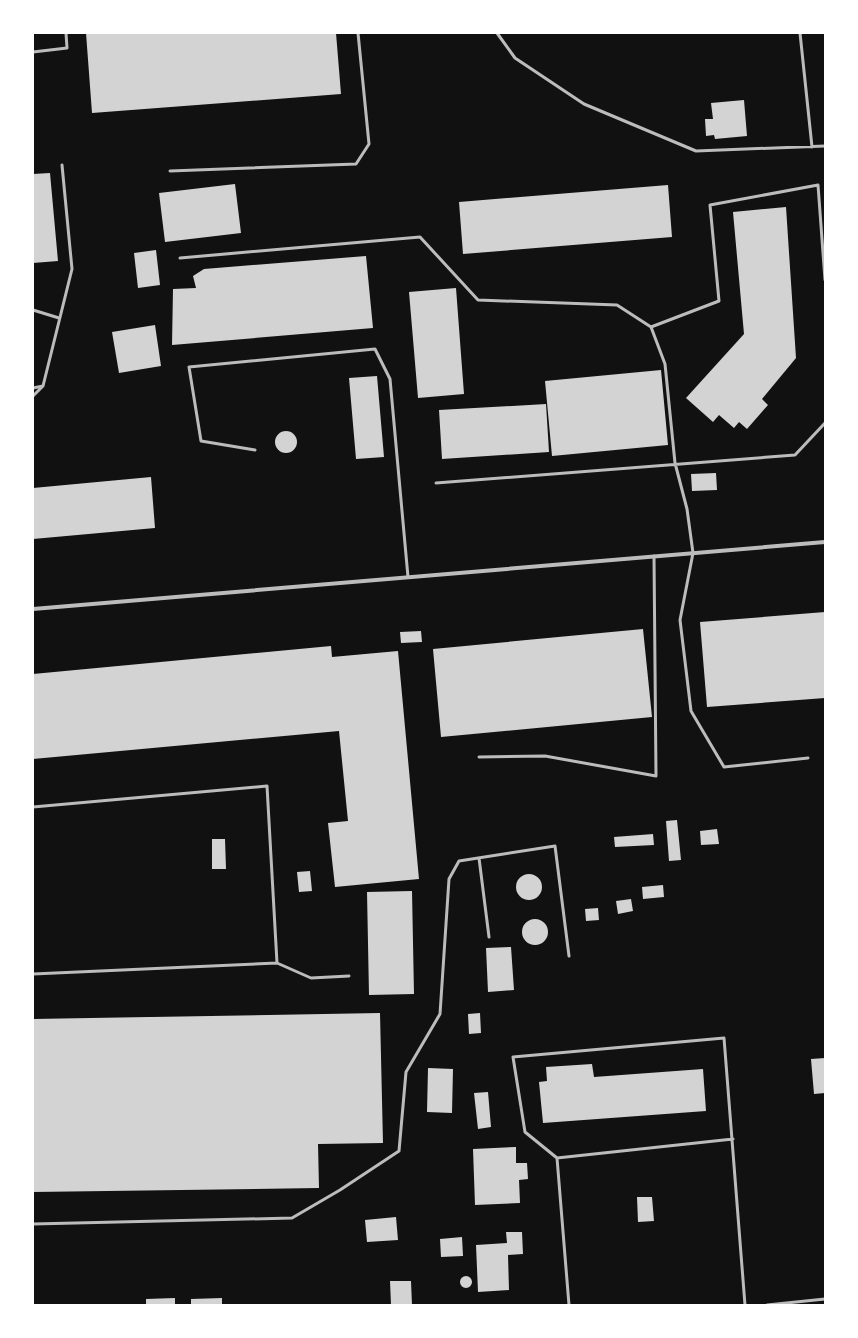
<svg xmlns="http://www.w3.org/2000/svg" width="858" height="1338" font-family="Mulish,sans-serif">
<rect width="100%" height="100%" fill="#111"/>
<path fill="#d3d3d3" d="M86 33H336L341 94 92 113Z
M744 100 747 136 715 139 714 135 706 136 705 119H713L711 103Z
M50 173 58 261 33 263V174Z
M235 184 241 233 165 242 159 193Z
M668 185 672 237 463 254 459 202Z
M786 207 796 358 762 399 768 405 747 429 739 422 734 428 719 415 713 422 686 398 744 334 733 212Z
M156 250 160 285 138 288 134 253Z
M366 256 373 328 172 345 173 289 196 288 193 276 204 269Z
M456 288 464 394 418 398 409 292Z
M155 325 161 366 119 373 112 332Z
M661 370 668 445 552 456 545 381Z
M377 376 384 457 356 459 349 378Z
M546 404 549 452 442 459 439 410Z
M275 442a11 11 0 1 1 22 0a11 11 0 1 1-22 0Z
M716 473 717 490 692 491 691 474Z
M151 477 155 528 33 539V488Z
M825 612V698L707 707 700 622Z
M643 629 652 717 441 737 433 649Z
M421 631 422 642 401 643 400 632Z
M331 646 332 657 398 651 419 879 335 887 328 823 348 821 339 731 33 759V674Z
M677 820 681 860 669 861 666 821Z
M717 829 719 844 701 845 700 831Z
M653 834 654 845 615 847 614 837Z
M212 839H225L226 869H212Z
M310 871 312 891 299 892 297 872Z
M516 887a13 13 0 1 1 26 0a13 13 0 1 1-26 0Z
M663 885 664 897 643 899 642 887Z
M412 891 414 994 369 995 367 892Z
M631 899 633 911 618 914 616 901Z
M598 908 599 920 586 921 585 909Z
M522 932a13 13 0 1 1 26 0a13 13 0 1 1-26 0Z
M511 947 514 990 488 992 486 948Z
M380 1013 383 1143 318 1144 319 1188 33 1192V1019Z
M480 1013 481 1033 469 1034 468 1014Z
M825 1058V1093L814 1094 811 1059Z
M592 1064 594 1077 703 1069 706 1111 543 1123 539 1082 547 1081 546 1067Z
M428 1068 453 1069 452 1113 427 1112Z
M488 1092 491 1127 478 1129 474 1093Z
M516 1147V1163H527L528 1179 519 1180 520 1203 475 1205 473 1149Z
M637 1197H652L654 1221 638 1222Z
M396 1217 398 1240 367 1242 365 1220Z
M506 1232H522L523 1254 508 1255 509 1290 478 1292 476 1245 507 1243Z
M462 1237 463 1256 441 1257 440 1239Z
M460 1282a6 6 0 1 1 12 0a6 6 0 1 1-12 0Z
M390 1281H411L412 1305H391Z
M175 1298V1305H146V1299Z
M222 1298V1305H191V1299Z"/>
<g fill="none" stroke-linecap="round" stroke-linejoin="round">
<path stroke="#bcbcbc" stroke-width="3" d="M497 33 515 58 584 104 696 151 825 146
M800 33 812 147
M33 52 67 48 66 33
M170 171 356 164 369 144 358 33
M180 258 420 237 478 300 617 305 651 327 665 364 675 463 687 509 693 553 680 620 691 711 724 767 808 758
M33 310 59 318
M651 327 719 301 710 205 818 185 825 280
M33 388 43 386
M33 396 43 386 72 269 62 165
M255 450 201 441 189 367 375 349 390 379 408 577
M436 483 795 455 825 423
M479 757 545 756 656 776 654 556
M33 807 267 786 277 963
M479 858 489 937
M33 974 277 963 311 978 349 976
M557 1158 525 1132 513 1057 724 1038 745 1305
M33 1224 292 1218 340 1190 399 1151 406 1072 440 1014 449 879 459 861 555 846 569 956
M569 1305 557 1158 733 1139
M767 1305 825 1299"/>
<path stroke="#bcbcbc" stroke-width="4" d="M33 609 825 542"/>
</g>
<rect width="858" height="1338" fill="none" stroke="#ffffff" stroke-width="68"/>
</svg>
